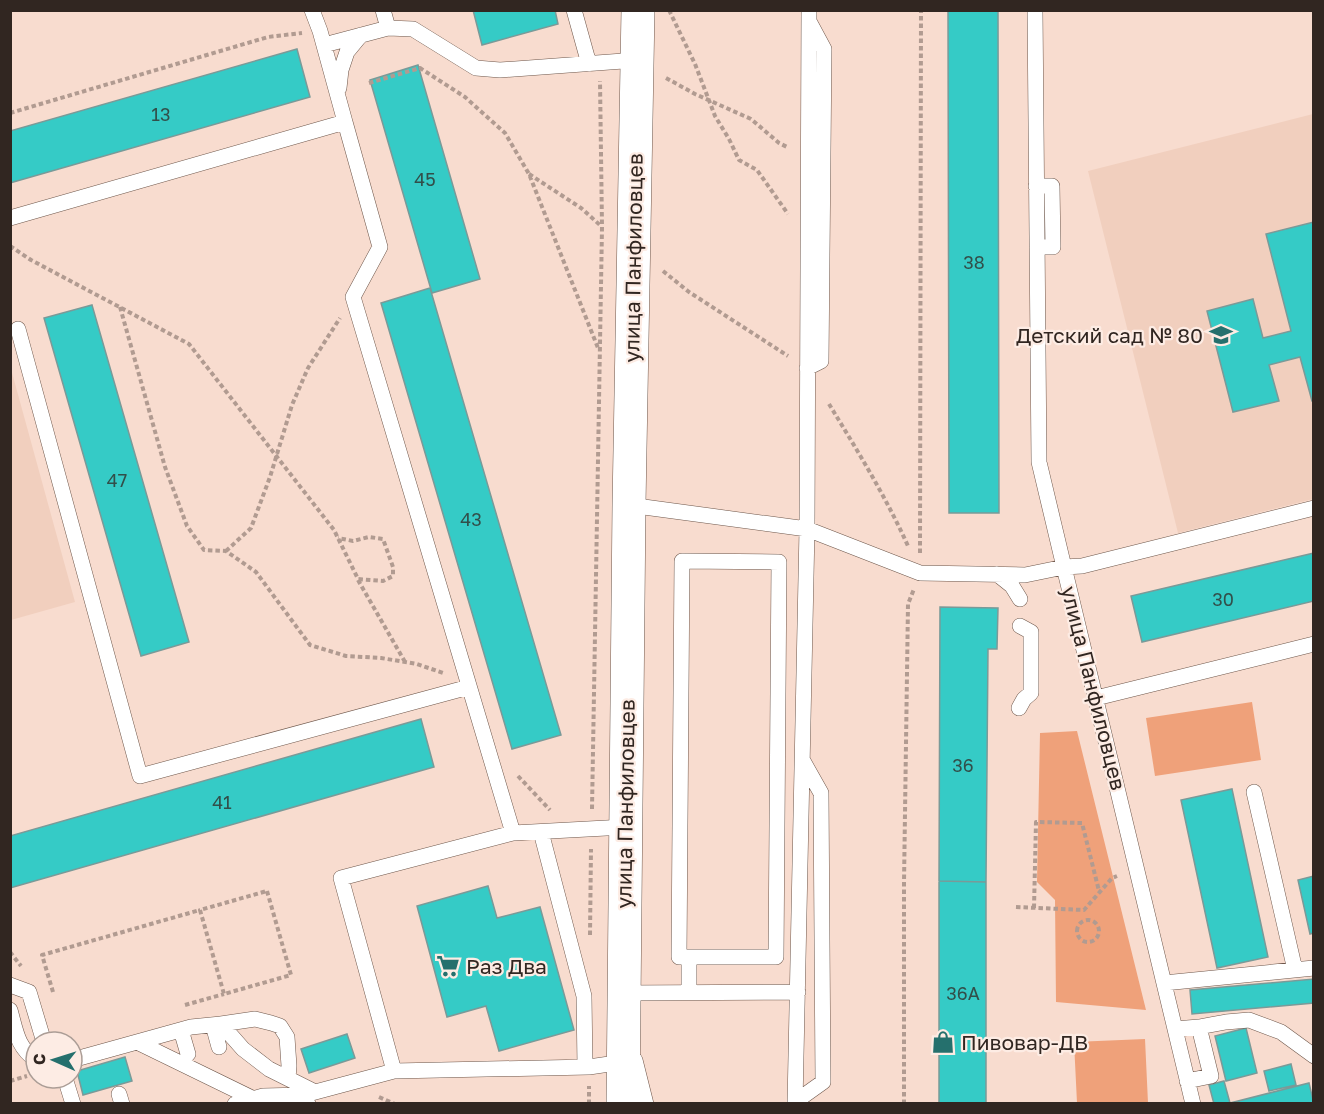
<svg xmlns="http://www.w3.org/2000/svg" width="1324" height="1114" font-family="'Golos Text',sans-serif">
<rect width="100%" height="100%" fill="#f8dccf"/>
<path fill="#f1cfbe" d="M1313 114V499L1178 533 1088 171Z
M11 369 75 602 11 620H10Z"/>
<path fill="#efa17a" d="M1252 702 1261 760 1155 776 1146 718Z
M1077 731 1146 1010 1056 1002 1055 900 1037 882 1040 733Z
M1145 1039 1148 1103H1077L1074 1042Z"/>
<path fill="#35cbc6" stroke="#7a9a98" stroke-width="1.5" d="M473 10H555L558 24 482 45Z
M948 10H998L999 513H949Z
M297 49 310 97 10 183V131Z
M418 65 480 279 432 293 370 80Z
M1314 222V401H1312L1300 357 1269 365 1279 401 1233 412 1207 311 1253 299 1263 338 1291 331 1266 234Z
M430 288 561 735 512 749 381 303Z
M92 305 189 642 141 656 44 318Z
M1314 553V601L1142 642 1131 596Z
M940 607 998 608 997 649H988L986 882 939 881Z
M421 719 434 767 10 888V836Z
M1232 789 1268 957 1217 968 1181 800Z
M1314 876V933L1310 934 1298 880Z
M939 881 986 882V1104H939Z
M488 886 497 918 540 907 574 1030 499 1051 486 1006 447 1017 417 906Z
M1314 979V1003L1192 1014 1190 990Z
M1246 1028 1257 1073 1226 1081 1215 1036Z
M347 1034 355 1058 309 1073 301 1049Z
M125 1057 132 1081 83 1095 77 1071Z
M1291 1064 1296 1085 1269 1091 1264 1071Z
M1224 1081 1230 1103 1309 1083 1314 1104H1214L1209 1085Z"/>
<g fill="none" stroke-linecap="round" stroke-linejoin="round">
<g stroke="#6e574b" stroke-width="16">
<path id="service" d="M312 10 320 31 345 122
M383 10 388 28
M574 10 589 64
M1035 10 1039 462 1064 567 1082 566 1314 508
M324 45 388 28 413 29 476 68 500 70 637 60
M339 88 341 70 347 52 361 35
M1036 186H1052L1053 247H1037
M10 218 345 122 380 247 353 297 513 833 625 827
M18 329 140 776 469 687
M807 368 821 361 824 49 810 23
M629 505 807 529 920 573 1025 575 1064 567 1193 1104
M682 561 779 562 776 957H679Z
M997 574 1012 586 1020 599
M1096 698 1314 644
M1019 708 1024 699 1031 693V632L1020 626
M1254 792 1295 970
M541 832 584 996 585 1067
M1164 983 1314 968
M10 985 29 992 44 1042
M689 992V957
M623 993 798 992
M10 1010C16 1031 17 1047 36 1060
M221 1024 255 1019 271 1023 280 1026 287 1037 289 1066 288 1078
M213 1025 219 1047
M1199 1027 1226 1022 1249 1020 1281 1032 1314 1056
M1175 1029 1199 1027 1211 1076 1187 1081
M181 1030 188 1054
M137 1042 254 1099
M72 1060 191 1027 221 1024 243 1049 269 1069 315 1092
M635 1060 646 1104
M394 1071 341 878 513 833
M65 1078 73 1104
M119 1094 122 1104
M795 1102 823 1082 821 793 803 761
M235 1104 263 1096 304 1095
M308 1104 304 1095 394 1071 589 1067 623 1062
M795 1104 807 529 809 10"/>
</g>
<g stroke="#6e574b" stroke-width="34">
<path id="tertiary" d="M623 1104 629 505 638 10"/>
</g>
<path stroke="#b19b91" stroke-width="4" stroke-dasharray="4.5 3" stroke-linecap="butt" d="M669 10 695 64 715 116 729 139 739 160 757 170 788 214
M666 78 695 94 751 119 779 143 789 148
M369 83 420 68 465 97 505 133 529 174 598 348
M10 113 268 37 302 33
M529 174 581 208 601 226
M10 246 31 260 189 344 334 530 358 579 383 581 393 576V567L383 539 369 537 353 541 338 538
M663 271 689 292 788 356
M120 307 165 467 187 526 204 550 226 551 256 572 310 645 346 656 381 658 417 664 443 673
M829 404C857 450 886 497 908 546
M226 551 251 528 270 477 292 405 308 368 340 318
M920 553 921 10
M358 580 405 662
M518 776 550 810
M592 809 602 227 600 81
M267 891 291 975 224 994 200 910Z
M1016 907 1084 910 1112 878 1117 876
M1034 908 1036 822 1082 823 1099 891
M1077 931a11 11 0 1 1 22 0a11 11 0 1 1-22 0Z
M590 935 591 849
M10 952 21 966
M53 992 42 955 200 910
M185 1005 224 994
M10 1081 27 1076
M379 1097 395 1104
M589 1104V1086
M904 1104V883L908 604 914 589"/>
<use href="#service" stroke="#fff" stroke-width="15"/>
<use href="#tertiary" stroke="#fff" stroke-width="33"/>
</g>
<defs>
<g id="school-bare" transform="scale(1.8)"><path d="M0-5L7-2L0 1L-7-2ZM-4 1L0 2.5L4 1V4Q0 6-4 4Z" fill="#25706d" stroke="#fdece4" stroke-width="2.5" paint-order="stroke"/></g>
<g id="supermarket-bare" transform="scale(1.8)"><path d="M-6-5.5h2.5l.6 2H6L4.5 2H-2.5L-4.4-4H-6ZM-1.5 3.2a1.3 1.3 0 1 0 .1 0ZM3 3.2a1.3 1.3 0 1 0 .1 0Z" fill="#25706d" stroke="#fdece4" stroke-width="2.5" paint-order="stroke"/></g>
<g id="shop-bare" transform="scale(1.8)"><path d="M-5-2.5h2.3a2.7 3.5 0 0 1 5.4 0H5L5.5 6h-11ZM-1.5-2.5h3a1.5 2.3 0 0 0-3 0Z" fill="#25706d" stroke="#fdece4" stroke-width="2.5" paint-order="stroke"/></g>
</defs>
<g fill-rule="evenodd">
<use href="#school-bare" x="1221" y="335"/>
<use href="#supermarket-bare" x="448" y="966"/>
<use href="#shop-bare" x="943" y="1042"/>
</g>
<g text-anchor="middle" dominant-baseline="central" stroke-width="4.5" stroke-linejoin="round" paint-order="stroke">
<g font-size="18" fill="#324f4a">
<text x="161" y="114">13</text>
<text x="425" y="179">45</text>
<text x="974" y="262">38</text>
<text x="117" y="480">47</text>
<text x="471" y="519">43</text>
<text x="1223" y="599">30</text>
<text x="963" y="765">36</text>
<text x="222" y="802">41</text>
<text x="963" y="993">36А</text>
</g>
<g font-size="21" fill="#312621" stroke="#fdece4">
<text transform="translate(633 258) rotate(-89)">улица Панфиловцев</text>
<text transform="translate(1094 688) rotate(76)">улица Панфиловцев</text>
<text transform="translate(625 804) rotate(-89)">улица Панфиловцев</text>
</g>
<g font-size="21" fill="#312621" stroke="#fdece4" text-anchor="start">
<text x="1203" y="335" text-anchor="end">Детский сад № 80</text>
<text x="466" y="966">Раз Два</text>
<text x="961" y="1042">Пивовар-ДВ</text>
</g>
</g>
<rect width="1324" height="1114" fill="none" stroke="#312621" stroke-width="24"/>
<g transform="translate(54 1060) rotate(273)"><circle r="28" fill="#fdece4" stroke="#ab9d96" stroke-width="1.5"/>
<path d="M0-4.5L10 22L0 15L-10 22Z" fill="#25706d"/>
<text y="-9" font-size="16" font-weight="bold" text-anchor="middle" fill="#312621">С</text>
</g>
</svg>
